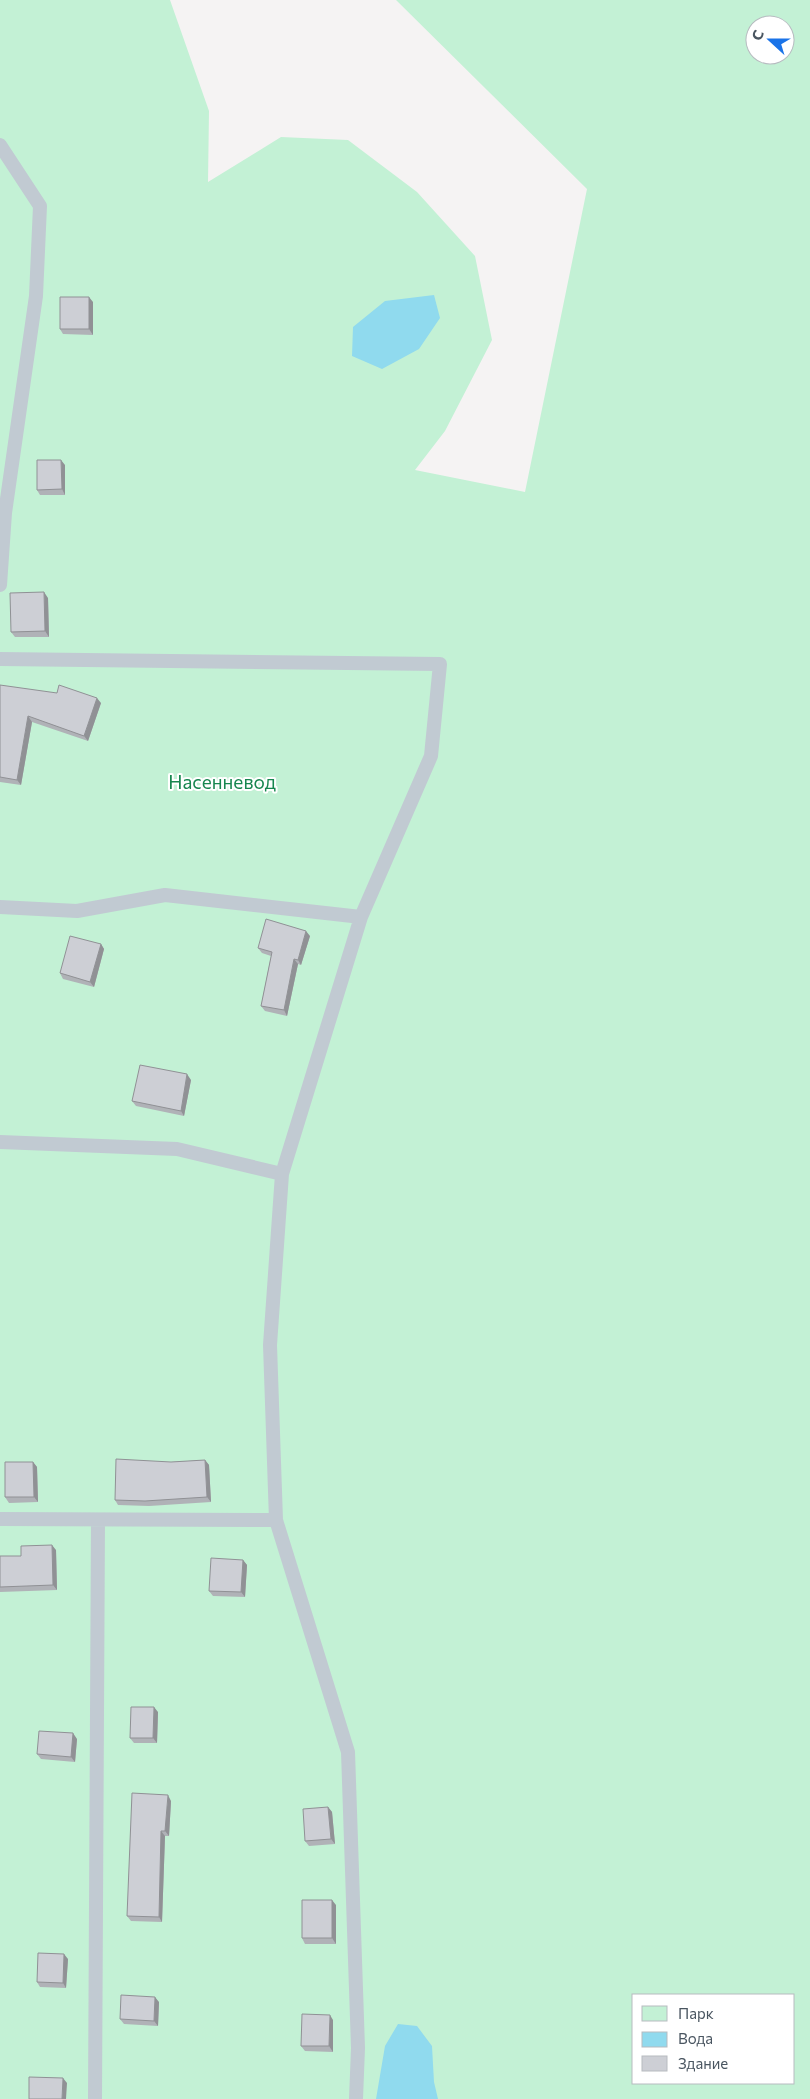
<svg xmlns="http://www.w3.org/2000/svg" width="810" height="2099" font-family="Commissioner,sans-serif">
<rect width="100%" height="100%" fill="#f5f3f3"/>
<path fill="#c3f1d5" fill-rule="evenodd" d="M0 0H170L209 111 208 182 281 137 348 140 417 192 475 256 492 340 445 431 415 470 525 492 587 189 396 0H810V2099H0ZM755 25H785V55H755ZM634 1995H794V2083H634Z"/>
<path fill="#90daee" d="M434 295 440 318 419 349 382 369 352 356 353 327 385 301Z
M398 2024 417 2026 432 2046 434 2082 438 2099H376L385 2046Z"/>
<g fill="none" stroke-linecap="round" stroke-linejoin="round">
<path stroke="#c1cad2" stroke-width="14" d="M0 145 40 206 36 296 5 513 0 585
M0 659 440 664 431 756 361 917
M0 907 77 911 165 895 361 917 282 1174 270 1345 276 1520
M0 1142 177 1149 282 1174
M0 1519 276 1520 348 1752 358 2048 356 2099
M95 2099 98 1520"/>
</g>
<path fill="#b0b2b7" d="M93 302V335L63 334 60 329Z
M65 465V495H40L37 490Z
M48 598 49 637H15L11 632Z
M0 685 101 703 88 741 32 722 21 785 0 782Z
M310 936 301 965 298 964 287 1016 265 1011 261 1006 271 956 262 953 258 948Z
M101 944 104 949 94 987 63 979 60 973Z
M191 1080 184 1116 136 1106 132 1101Z
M205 1460 209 1465 211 1502 149 1506 118 1505 115 1500 171 1462Z
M33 1462 37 1467 38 1502 9 1503 5 1497Z
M56 1550 57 1590 0 1592V1556H21Z
M243 1560 247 1565 245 1597 213 1596 209 1591Z
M158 1712 157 1743H134L130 1738Z
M77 1739 75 1762 41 1759 37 1754Z
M171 1801 169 1836H165L162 1922 131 1921 127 1916Z
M328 1807 332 1812 335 1844 309 1846 305 1841Z
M336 1905V1944H305L302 1938Z
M68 1959 66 1988 40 1987 37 1982Z
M159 2002 158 2026 124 2024 120 2019Z
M333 2020V2052L305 2051 301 2046Z"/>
<path fill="#909195" d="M89 297 93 302V335L89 329Z
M61 460 65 465V495L62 489Z
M44 592 48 598 49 637 45 631Z
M97 698 101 703 88 741 84 736Z
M28 716 32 722 21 785 17 780Z
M306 931 310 936 301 965 298 960Z
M101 944 104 949 94 987 90 982Z
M294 959 298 964 287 1016 284 1010Z
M187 1074 191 1080 184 1116 181 1111Z
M205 1460 209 1465 211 1502 207 1497Z
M33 1462 37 1467 38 1502 34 1497Z
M52 1545 56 1550 57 1590 53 1585Z
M243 1560 247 1565 245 1597 241 1592Z
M154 1707 158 1712 157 1743 153 1738Z
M73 1733 77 1739 75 1762 71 1757Z
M168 1795 171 1801 169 1836 165 1831Z
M328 1807 332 1812 335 1844 331 1839Z
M161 1831 165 1836 162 1922 159 1917Z
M332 1900 336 1905V1944L332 1938Z
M64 1954 68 1959 66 1988 63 1983Z
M155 1997 159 2002 158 2026 154 2021Z
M330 2015 333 2020V2052L329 2046Z
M63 2078 67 2083 66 2099H62Z"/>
<path fill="#cdcfd5" stroke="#909195" d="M60 297H89V329H60Z
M37 460H61L62 489 37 490Z
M44 592 45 631 11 632 10 593Z
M0 685 57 693 59 685 97 698 84 736 28 716 17 780 0 777Z
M266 919 306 931 298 960 294 959 284 1010 261 1006 272 952 258 948Z
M70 936 101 944 90 982 60 973Z
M140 1065 187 1074 181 1111 132 1101Z
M116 1459 171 1462 205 1460 207 1497 145 1501 115 1500Z
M5 1462H33L34 1497H5Z
M52 1545 53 1585 0 1587V1556H21V1546Z
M211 1558 243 1560 241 1592 209 1591Z
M131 1707H154L153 1738H130Z
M39 1731 73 1733 71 1757 37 1754Z
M132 1793 168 1795 165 1831H161L159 1917 127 1916Z
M328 1807 331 1839 305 1841 303 1809Z
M302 1900H332V1938H302Z
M38 1953 64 1954 63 1983 37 1982Z
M121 1995 155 1997 154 2021 120 2019Z
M302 2014 330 2015 329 2046H301Z
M29 2077 63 2078 62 2099H29Z"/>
<g text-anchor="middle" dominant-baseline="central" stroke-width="4" stroke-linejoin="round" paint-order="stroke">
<g font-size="19" fill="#17864f" stroke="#fff">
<text x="222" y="781">Насенневод</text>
</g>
</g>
<rect x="632" y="1994" width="162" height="90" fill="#ffffff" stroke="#b7bbc0"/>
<rect x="642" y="2006" width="25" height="15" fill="#c3f1d5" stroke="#b7bbc0"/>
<text x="678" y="2019" font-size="15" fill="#4a5661">Парк</text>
<rect x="642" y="2032" width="25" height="15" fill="#90daee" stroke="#b7bbc0"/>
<text x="678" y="2044" font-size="15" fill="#4a5661">Вода</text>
<rect x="642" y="2056" width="25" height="15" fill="#cdcfd5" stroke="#b7bbc0"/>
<text x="678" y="2069" font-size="15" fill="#4a5661">Здание</text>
<g transform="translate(770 40) rotate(291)"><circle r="24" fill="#ffffff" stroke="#b7bbc0"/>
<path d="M0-4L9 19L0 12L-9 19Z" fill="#1a73e8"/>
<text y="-8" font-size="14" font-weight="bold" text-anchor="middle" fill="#4a5661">С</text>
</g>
</svg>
